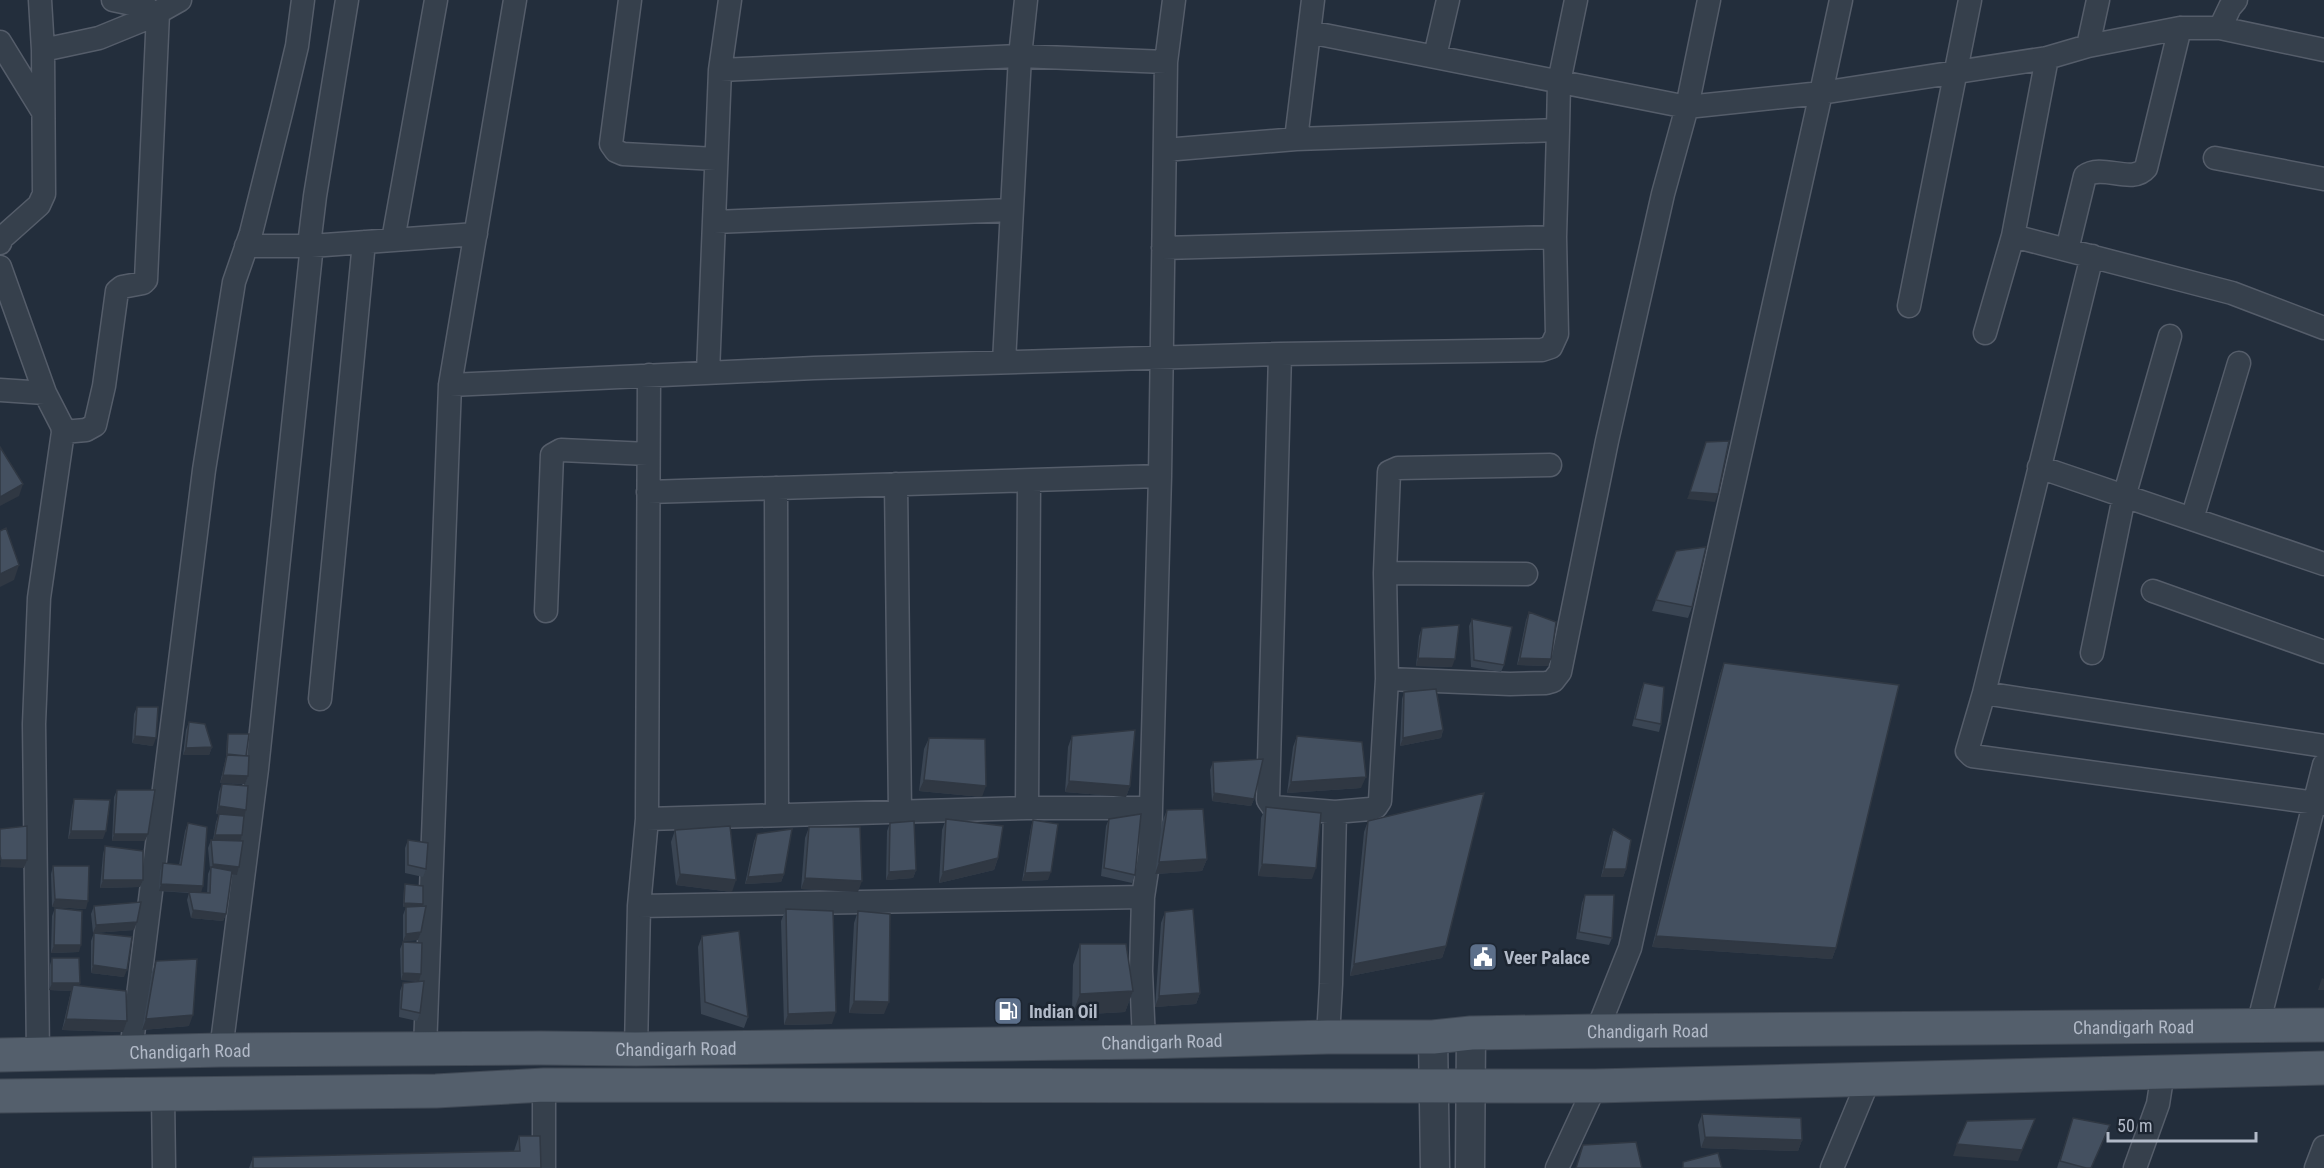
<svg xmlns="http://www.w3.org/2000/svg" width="2324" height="1168" font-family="'Roboto Condensed',sans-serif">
<rect width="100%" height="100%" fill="#232e3c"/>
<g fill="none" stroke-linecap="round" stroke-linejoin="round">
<g stroke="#555d6a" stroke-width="25">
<path id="minor" d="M113 0 146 7
M630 0 611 144 616 151 623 154 716 159
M2220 28 2230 7 2236 0
M1309 32 1687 107 1821 93 1841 0
M0 42 43 112
M2088 46 2098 0
M43 50 99 38 148 18 180 0
M1435 56 1448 0
M2047 58 2013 236 2232 293 2324 328
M720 70 730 0
M1558 130 1559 82 1576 0
M1296 139 1313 0
M2215 158 2324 179
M714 222 1012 210
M393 240 436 0
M0 243 2 238 39 205 44 194 43 50 40 0
M246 246H311L476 234
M1163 248 1555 237
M2067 250 2085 176C2102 163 2132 185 2146 168L2180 28
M2092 256 1984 693 1967 751 1972 756 2324 804
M0 267 45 393 62 426 63 432 39 598 34 724 38 1055
M1909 306 1970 0
M1985 333 2013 236
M1280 354 1268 800 1273 807 1335 812 1331 984 1328 1037
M1004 362 1020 56 1026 0
M708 373 720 70 1020 56 1166 62
M450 385 814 368 1280 354 1542 350 1551 347 1557 334 1555 237 1558 130 1296 139 1165 150
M0 390 45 393
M63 432 86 430 95 425 104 386 117 291 122 287 143 283 146 280 158 13
M2039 467 2324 564
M896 484 900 812
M776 488 777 815
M648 492 1160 476
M2192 519 2239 363
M1385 573 1526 574
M2153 591 2324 652
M546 611 552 455 561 450 648 454
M2092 653 2124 497 2170 336
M1387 679 1385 573 1389 472 1398 468 1550 465
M1984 693 2324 746
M320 699 364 242
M1027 808 1029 481
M1335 812 1370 809 1376 807 1380 801 1387 679 1510 684 1546 683 1553 681 1560 672 1607 441 1663 194 1687 107 1709 0
M647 819 1027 808H1151
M639 906 1143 897
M2258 1025 2324 765
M1597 1031 1630 948 1821 93 2047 58 2088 46 2180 28H2220L2324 50
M1144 1042 1141 971 1143 897 1150 851 1151 808 1160 476 1166 62 1174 0
M425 1049 450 385 515 0
M636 1049 639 906 647 819 649 375
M221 1050 257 769 311 254 310 237 315 196 347 0
M131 1051 204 470 234 282 251 233 282 109 297 46 303 0
M544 1085V1168
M163 1095 164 1168
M1557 1168 1595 1086
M1832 1168 1869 1079
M2135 1168 2158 1104 2163 1072
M2316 1168 2324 1147"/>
</g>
<g stroke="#555d6a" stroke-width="31">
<path id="tertiary" d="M1433 1037 1435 1168
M1470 1168 1471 1033"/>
</g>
<g stroke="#404955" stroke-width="35">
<g id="primary">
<path id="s1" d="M0 1055 221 1050 541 1048 636 1049 1144 1042 1328 1037H1433L1471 1033 1597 1031 2324 1025"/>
<path d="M0 1096 436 1091 544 1085 1595 1086 2324 1068"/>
</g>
</g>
<use href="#minor" stroke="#36404c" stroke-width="22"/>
<use href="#tertiary" stroke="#36404c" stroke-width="28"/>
<use href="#primary" stroke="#545f6c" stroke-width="33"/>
</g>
<path fill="#3a4553" d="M1656 600 1692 607 1688 618 1652 611Z
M1529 612 1551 659 1548 666 1517 665 1526 620Z
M1472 619 1504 665 1501 672 1471 667 1469 626Z
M1422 628 1452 667 1416 666 1419 636Z
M1724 663 1836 948 1832 959 1652 947 1720 674Z
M1644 683 1661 724 1659 732 1632 726 1641 690Z
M1404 692 1443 730 1441 738 1400 746 1402 699Z
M137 707 153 746 132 743 134 714Z
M189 722 212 747 209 755H183L186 730Z
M228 734 246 756 248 776 245 784 220 783 226 757 227 737Z
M1072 736 1130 786 1126 797 1065 792 1068 747Z
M1297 736 1361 788 1287 793 1293 747Z
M929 738 982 797 919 791 924 749Z
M1213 762 1254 799 1251 806 1212 801 1210 770Z
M222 784 246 810 244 817 242 835 240 841 239 867 237 875 232 874 226 914 223 921 191 918 187 900 189 893 159 891 160 871 163 863 179 865 185 831 188 823 201 892 207 893 208 874 210 869 208 848 211 840H213L216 822 219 814H216L219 792Z
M117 790 145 841H112L114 797Z
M74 799 103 839H68L72 807Z
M1266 807 1312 879 1258 876 1261 818Z
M1167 810 1207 859 1202 871 1155 874 1162 822Z
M946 819 998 858 994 870 939 883 942 830Z
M1109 819 1135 875 1132 883 1101 876 1106 826Z
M1033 820 1048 880 1022 881 1031 827Z
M1368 821 1446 946 1442 958 1350 976 1364 832Z
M890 823 916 870 913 878 886 880 887 831Z
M809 827 858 892 801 889 805 838Z
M1613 829 1626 869 1623 877H1601L1610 836Z
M675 830 732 892 676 885 671 842Z
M757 834 784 874 781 882 745 884 754 841Z
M408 840 426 869 423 877 405 873V848Z
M105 846 143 880 140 887 100 888 103 854Z
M53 866 86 909 52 907 51 874Z
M405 884 423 904 421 932 418 940 403 941V915L406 907H403L404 887Z
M1585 895 1612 938 1609 945 1576 939 1582 903Z
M94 906 134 930 93 933 91 914Z
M55 908 79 952 51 953 52 916Z
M786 909 832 1024 784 1025 781 921Z
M858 911 884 1014 849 1013 854 923Z
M1165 912 1200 993 1196 1004 1155 1007 1161 923Z
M94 933 124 977 91 973V941Z
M702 936 748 1017 744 1028 701 1014 698 947Z
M403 942 419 981 420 1013 417 1021 399 1017 400 991 403 983 418 981 401 980 400 949Z
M1080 944 1133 991 1125 1012 1072 1015 1073 965Z
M52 958 80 983 79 985 127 1021 123 1032 62 1030 71 991 49 990 50 965Z
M156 961 189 1026 142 1030 152 972Z
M1702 1114 1802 1140 1798 1151 1701 1148 1698 1125Z
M2073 1118 2107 1133 2091 1168H2057Z
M519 1136 541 1168H249L253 1157 514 1151Z"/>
<path fill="#303843" d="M23 484 19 496 0 506V497Z
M1690 492 1718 494 1715 502 1687 499Z
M19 565 14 580 0 587V574Z
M1418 658 1455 659 1452 667 1416 666Z
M1520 658 1551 659 1548 666 1517 665Z
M1443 730 1441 738 1400 746 1403 738Z
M135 736 156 738 153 746 132 743Z
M212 747 209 755H183L186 748Z
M223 775 248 776 245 784 220 783Z
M1366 777 1361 788 1287 793 1291 782Z
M924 780 986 786 982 797 919 791Z
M1069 781 1130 786 1126 797 1065 792Z
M1214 793 1254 799 1251 806 1212 801Z
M219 806 246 810 244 818 216 814Z
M71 831H106L103 839H68Z
M114 834H148L145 841H112Z
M215 835H242L240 843 212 842Z
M998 858 994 870 939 883 943 872Z
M1207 859 1202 871 1155 874 1159 862Z
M1 860H27L24 868 0 867Z
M213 864 239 867 237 875 210 872Z
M1262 864 1316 868 1312 879 1258 876Z
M1604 869H1626L1623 877H1601Z
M916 870 913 878 886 880 889 872Z
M1051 872 1048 880 1022 881 1025 873Z
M680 874 736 880 732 892 676 885Z
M784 874 781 882 745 884 748 877Z
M805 878 862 881 858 892 801 889Z
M103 880H143L140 887 100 888Z
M161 884 203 886 201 893 159 891Z
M55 899 88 901 86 909 52 907Z
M404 903 423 904 422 908 403 907Z
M193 910 226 914 223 921 191 918Z
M137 922 134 930 93 933 96 925Z
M421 932 418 940 403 941 406 934Z
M1656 936 1836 948 1832 959 1652 947Z
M54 945H81L79 952 51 953Z
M1446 946 1442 958 1350 976 1354 964Z
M93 965 127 970 124 977 91 973Z
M403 973 421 974 419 981 401 980Z
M2322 978 2324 979V990H2318Z
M52 983H80L77 991 73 985 71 991 49 990Z
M1133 991 1125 1012 1072 1015 1080 994Z
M1200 993 1196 1004 1155 1007 1159 996Z
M854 1001 889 1002 884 1014 849 1013Z
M836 1012 832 1024 784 1025 788 1014Z
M193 1015 189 1026 142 1030 146 1019Z
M66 1019 127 1021 123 1032 62 1030Z
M2035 1119 2018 1161 1953 1156 1957 1144Z
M1705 1137 1802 1140 1798 1151 1701 1148Z"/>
<path fill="#445060" stroke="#303843" stroke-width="1.5" d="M1729 441 1718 494 1690 492 1706 442Z
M0 447 23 484 0 497Z
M6 528 19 565 0 574V531Z
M1706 547 1692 607 1656 600 1676 551Z
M1529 612 1556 622 1551 659 1520 658Z
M1472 619 1512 627 1504 665 1474 660Z
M1459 625 1455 659 1418 658 1422 628Z
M1724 663 1899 685 1836 948 1656 936Z
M1644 683 1664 687 1661 724 1635 719Z
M1436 689 1443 730 1403 738 1404 692Z
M137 707H158L156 738 135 736Z
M189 722 205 724 212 747 186 748Z
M1135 730 1130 786 1069 781 1072 736Z
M228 734H249L246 756 227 754Z
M1297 736 1362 742 1366 777 1291 782Z
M929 738 985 739 986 786 924 780Z
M227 755 249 756 248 776 223 775Z
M1263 759 1254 799 1214 793 1213 762Z
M222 784 248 786 246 810 219 806Z
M117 790H155L148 834H114Z
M1484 793 1446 946 1354 964 1368 821Z
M74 799 110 800 106 831H71Z
M1266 807 1321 813 1316 868 1262 864Z
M1203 809 1207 859 1159 862 1167 810Z
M219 814 244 816 242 835H215Z
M1141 814 1135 875 1104 868 1109 819Z
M946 819 1003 826 998 858 943 872Z
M1033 820 1058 824 1051 872 1025 873Z
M914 821 916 870 889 872 890 823Z
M188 823 207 827 203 886 161 884 163 863 181 865Z
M27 826V860H1L0 855V829Z
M730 826 736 880 680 874 675 830Z
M809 827H860L862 881 805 878Z
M792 829 784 874 748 877 757 834Z
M1613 829 1631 840 1626 869H1604Z
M211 840 243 841 239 867 213 864Z
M408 840 428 843 426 869 408 865Z
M105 846 143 851V880H103Z
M53 866H89L88 901 55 899Z
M211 867 232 871 226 914 193 910 189 892 210 893Z
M405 884 423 886V904L404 903Z
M1585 895H1614L1612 938 1579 932Z
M141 902 137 922 96 925 94 906Z
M426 906 421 932 406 934V907Z
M55 908 82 911 81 945H54Z
M786 909 833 911 836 1012 788 1014Z
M1193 909 1200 993 1159 996 1165 912Z
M858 911 890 914 889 1002 854 1001Z
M739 931 748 1017 705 1002 702 936Z
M94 933 132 937 127 970 93 965Z
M403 942 422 943 421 974 403 973Z
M1080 944H1126L1133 991 1080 994Z
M52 958H79L80 983H52Z
M197 959 193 1015 146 1019 156 961Z
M424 981 420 1013 401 1009 403 983Z
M73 985 126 991 127 1021 66 1019Z
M1702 1114 1801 1118 1802 1140 1705 1137Z
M2073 1118 2110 1125 2091 1168H2086L2060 1161Z
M2035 1119 2022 1150 1957 1144 1967 1121Z
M519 1136H540L541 1168H253V1157L520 1151Z
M1636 1142 1642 1168H1576L1583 1145Z
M1718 1153 1722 1168H1683V1162Z"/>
<defs>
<g id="civic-square" transform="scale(1.5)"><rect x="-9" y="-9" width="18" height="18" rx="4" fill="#5c6f8a" stroke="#1c2531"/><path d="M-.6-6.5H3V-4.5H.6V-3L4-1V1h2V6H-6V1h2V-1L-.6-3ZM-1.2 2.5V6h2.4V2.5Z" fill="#fff"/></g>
<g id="fuel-square" transform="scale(1.5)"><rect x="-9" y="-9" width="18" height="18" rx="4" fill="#5c6f8a" stroke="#1c2531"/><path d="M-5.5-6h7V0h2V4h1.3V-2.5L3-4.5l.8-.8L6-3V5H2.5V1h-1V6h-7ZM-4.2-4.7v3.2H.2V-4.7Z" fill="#fff"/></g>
</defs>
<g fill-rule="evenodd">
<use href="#civic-square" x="1483" y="957"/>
<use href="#fuel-square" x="1008" y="1011"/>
</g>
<g text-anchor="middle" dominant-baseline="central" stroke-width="5" stroke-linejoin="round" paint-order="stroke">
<g font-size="18" font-weight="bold" fill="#b2bac8" stroke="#1c2531" text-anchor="start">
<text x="1504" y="957">Veer Palace</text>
<text x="1029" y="1011">Indian Oil</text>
</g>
<g font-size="18" fill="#b2bac8" stroke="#1c2531">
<text stroke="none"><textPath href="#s1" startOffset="2134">Chandigarh Road</textPath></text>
<text stroke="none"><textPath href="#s1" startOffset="1648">Chandigarh Road</textPath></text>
<text stroke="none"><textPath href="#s1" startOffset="1162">Chandigarh Road</textPath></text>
<text stroke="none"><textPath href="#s1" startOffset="676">Chandigarh Road</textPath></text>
<text stroke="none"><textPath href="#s1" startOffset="190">Chandigarh Road</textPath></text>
</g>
</g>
<path d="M2108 1132v9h148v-9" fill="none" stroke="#b2bac8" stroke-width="3"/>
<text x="2117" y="1132" font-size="18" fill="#b2bac8" stroke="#1c2531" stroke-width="4.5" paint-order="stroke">50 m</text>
</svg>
